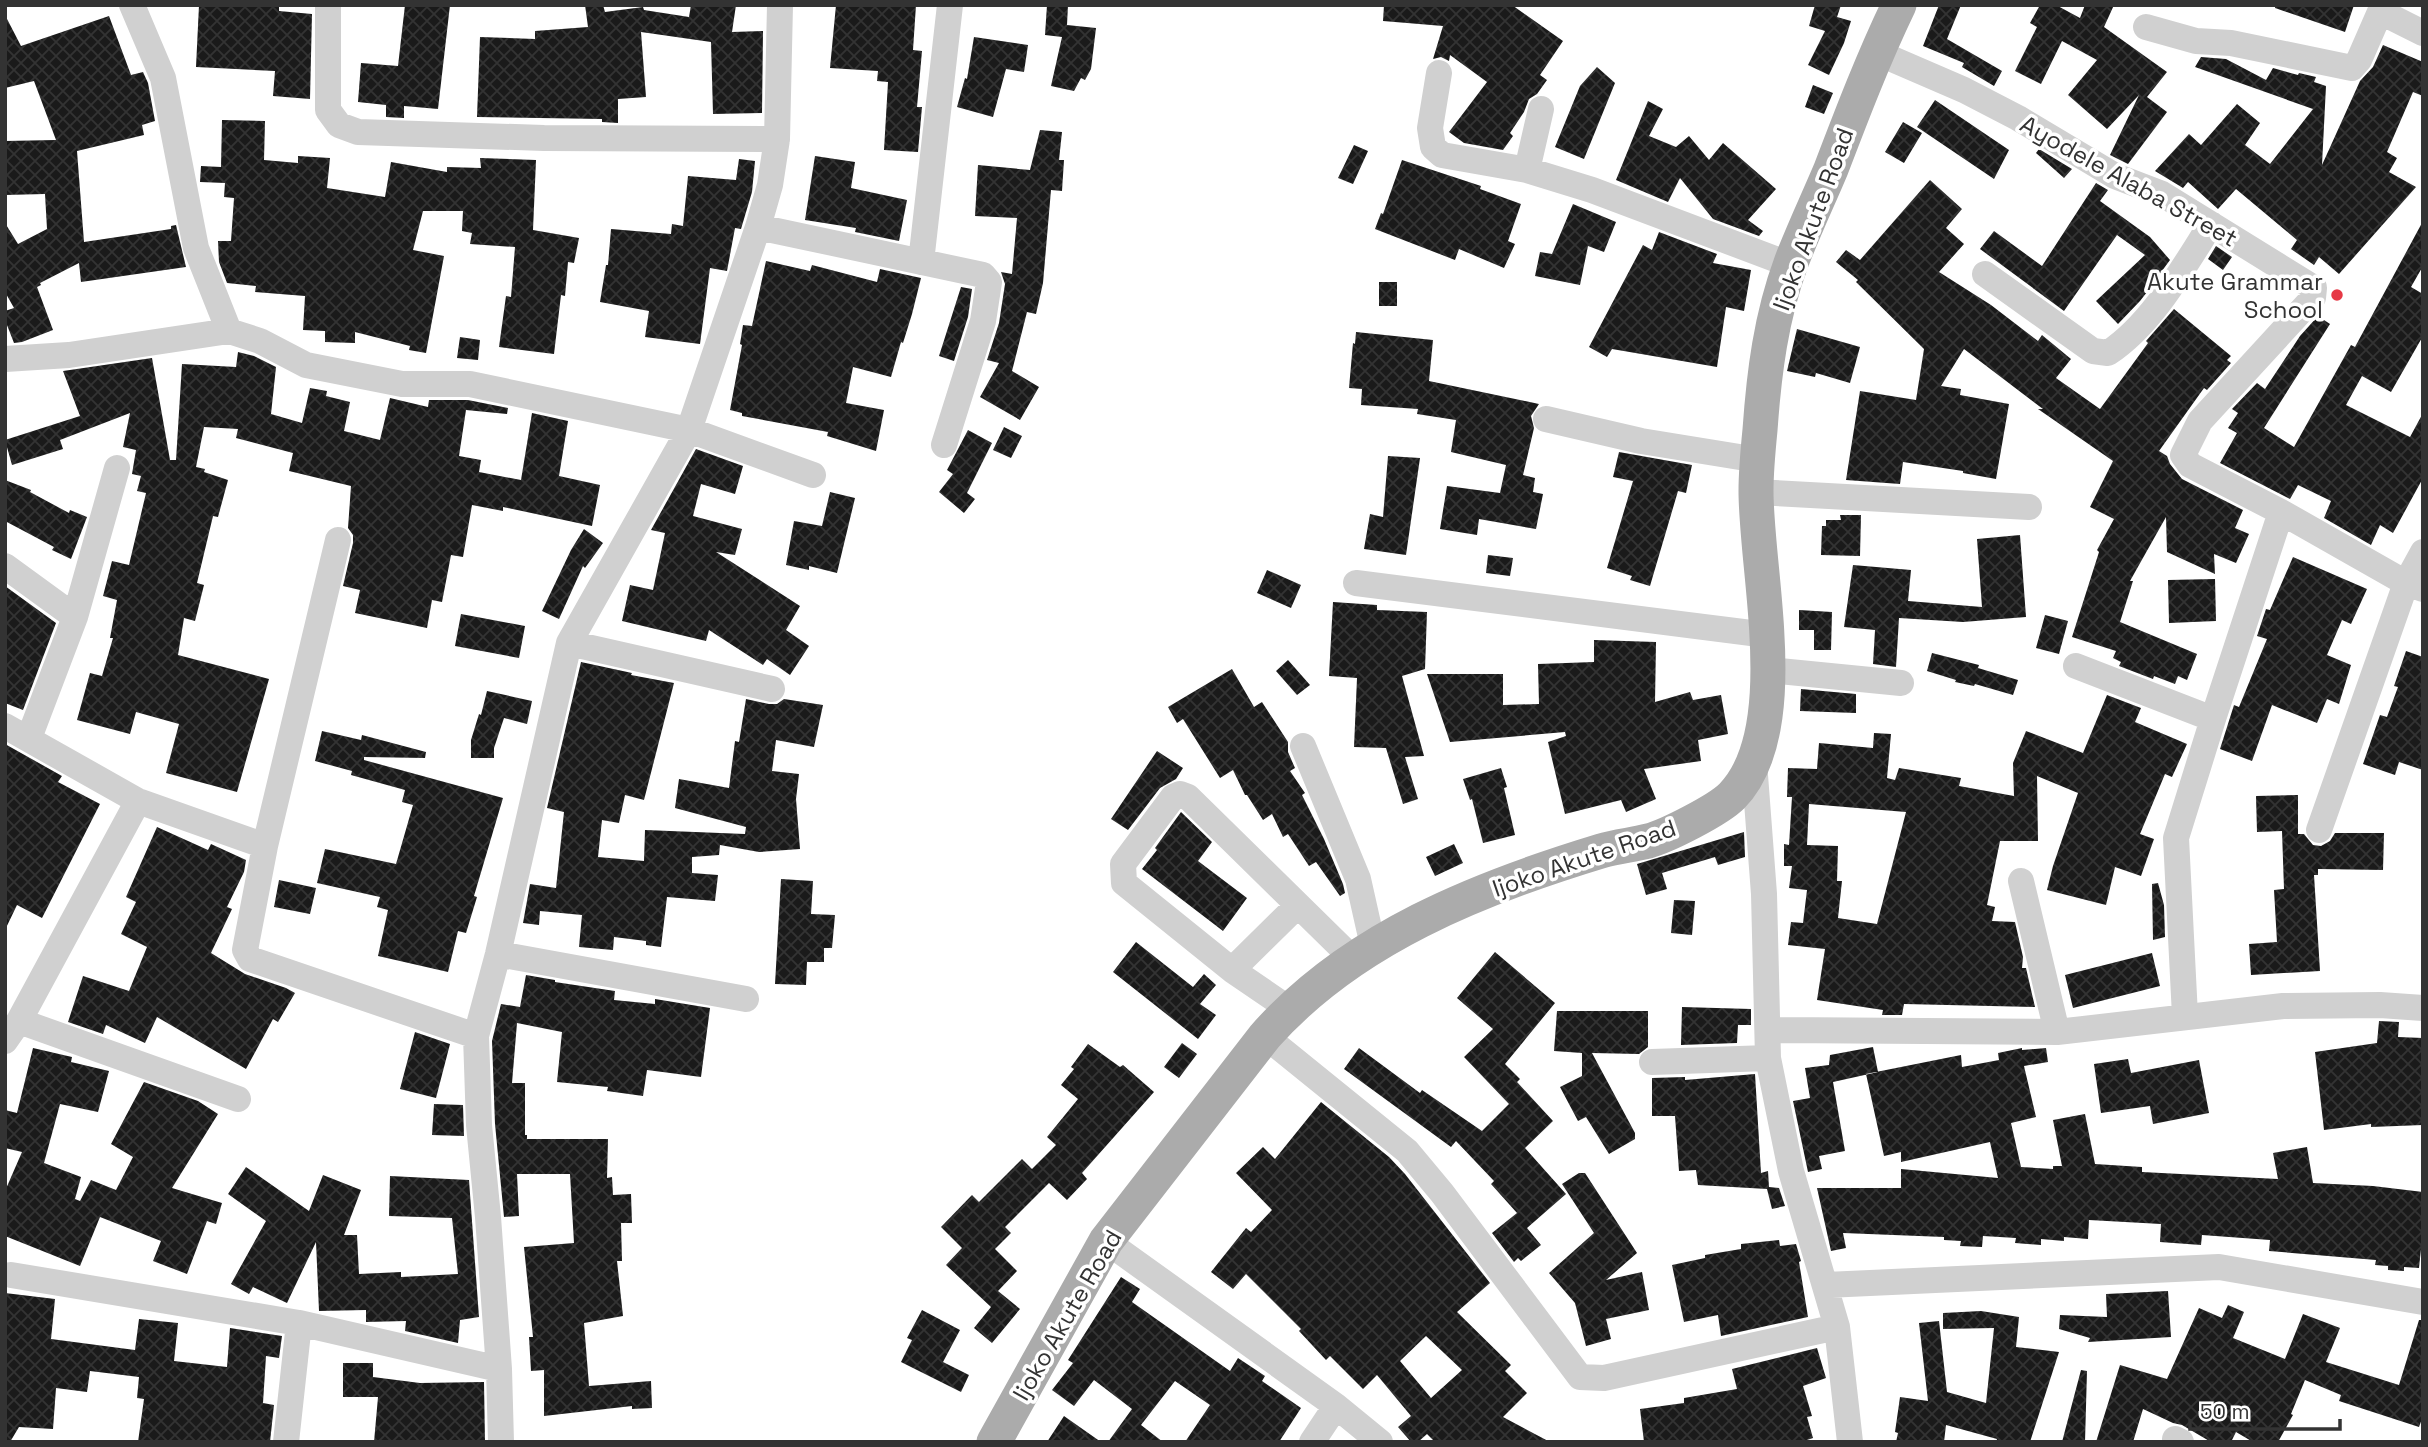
<svg xmlns="http://www.w3.org/2000/svg" width="2428" height="1447" font-family="'Space Grotesk',sans-serif">
<defs>
<pattern id="building-cross-hatch" width="8" height="8" patternUnits="userSpaceOnUse" patternTransform="scale(1.75)"><rect width="8" height="8" fill="#1a1a1a"/><path d="M0 0l8 8M0 8l8-8" fill="none" stroke="#333"/></pattern>
</defs>
<rect width="100%" height="100%" fill="#fff"/>
<path fill="url(#building-cross-hatch)" fill-rule="evenodd" d="M199 5H279V11L312 14 310 99 273 96 275 71 196 67Z
M405 5H450L438 109 404 106V118L386 117V105L358 102 361 63 398 66Z
M585 5H603L605 12 643 7 644 10 689 17 691 5H736L732 32 763 31 762 113 713 114 711 42 641 32 646 97 618 99V123L602 122V119L477 117 480 37 535 39V31L588 27Z
M836 5H916L913 50 922 51 917 107H922L918 152 884 150 888 82 877 81 878 71 830 68Z
M1047 5H1068L1067 25 1096 28 1091 69 1085 80 1081 78 1074 91 1051 86 1062 37 1045 35Z
M1384 5H1512L1563 41 1540 75 1547 80 1537 94 1529 99 1524 112 1510 133 1513 136 1503 150 1464 143 1449 132 1487 82 1450 55 1449 61 1441 57 1433 59 1443 26 1383 21Z
M1815 5H1841L1837 17 1851 21 1844 43 1829 75 1808 65 1825 31 1809 26Z
M1939 5H1961L1947 39 2002 71 1994 86 1962 67 1964 63 1923 46Z
M2040 5H2056L2080 18 2085 5H2114L2104 27 2167 72 2147 97 2167 112 2128 164 2110 155 2139 95 2107 129 2068 95 2097 60 2062 41 2041 84 2015 71 2037 27 2030 23Z
M2275 5H2354L2345 32 2275 8Z
M5 15 21 46 109 16 131 75 143 72 148 83 155 121 142 125 144 135 77 151 84 242 171 229V226L176 225 186 267 81 282 79 263 40 283 41 285 37 287 53 330 22 342 14 343 5 320V311L14 308 5 292V223L18 244 47 229 45 194 5 195V141L56 140 34 81 5 88Z
M974 37 1028 45 1024 72 1006 69 993 117 957 107 965 78 967 79Z
M2383 45 2423 62V96L2413 92 2387 152 2397 158 2389 172 2416 187 2339 274 2319 257 2314 265 2291 249 2297 240 2236 189 2218 209 2188 182 2183 188 2155 171 2189 134 2201 145 2237 104 2260 123 2245 145 2270 164 2313 109 2195 67 2201 57 2226 59 2266 80 2273 68 2298 75 2299 73 2316 77 2314 82 2326 86 2322 165 2360 81 2373 67Z
M1597 67 1615 83 1584 159 1555 147 1580 86Z
M1813 85 1833 93 1824 114 1805 107Z
M1935 100 2009 150 1994 179 1917 127Z
M1648 101 1663 109 1649 136 1676 147 1689 136 1709 160 1723 143 1776 189 1748 220 1763 231 1759 236 1713 219 1680 178 1668 202 1616 180Z
M222 120 265 121 264 160 298 163V156L330 158 327 188 385 197 391 162 447 172V167L481 168 480 158 536 160 533 230 579 238 574 263 568 262 565 296 561 295 554 354 499 347 506 296 511 297 515 247 470 244 472 233 462 231 463 211H423L413 250 444 256 426 353 409 350 410 346 355 332V343L325 342V331L303 330 305 296 255 292 256 286 227 283 219 262 218 241H231L234 198 224 197 225 183 200 182 201 166 221 167Z
M1903 122 1922 133 1904 163 1885 152Z
M1040 130 1062 132 1059 160H1064L1062 191 1051 190 1043 283 1036 314 1027 312 1012 371 1039 387 1020 420 980 397 999 363 987 360 999 323 1005 284 1001 272 1012 274 1017 218 975 216 978 165 1030 170Z
M1354 145 1368 151 1353 184 1338 178Z
M2039 149 2072 169 2064 178 2036 153Z
M815 156 855 162 851 188 907 200 899 241 855 232 856 228 805 220Z
M739 159 755 161 752 192 741 229 735 228 727 271 710 268 700 344 645 337 649 311 600 302 606 265H608L611 229 671 234 672 224 683 226 688 176 736 180Z
M1402 160 1481 186 1480 189 1521 204 1508 241 1515 244 1504 268 1459 249 1455 260 1375 229 1381 213 1383 214Z
M1930 180 1962 209 1946 228 1964 244 1939 272 1991 305 2038 341 2042 335 2071 359 2056 378 2100 409 2148 343 2146 341 2174 309 2231 356 2227 360 2231 363 2207 390 2204 388 2159 451 2167 456 2170 464 2182 479 2243 510 2235 528 2249 534 2236 563 2214 554 2215 574 2167 552 2166 517 2130 581H2133L2120 622 2197 654 2187 680 2178 676 2175 684 2154 676 2153 679 2119 666 2121 662 2113 658 2116 651 2072 637 2099 552 2097 550 2114 519 2090 507 2113 461 2038 409H2043L1964 349 1941 386 1961 389 1960 395 2009 404 1996 479 1963 473V471L1903 462 1900 484 1846 480 1860 391 1916 400 1924 349 1856 282 1858 280 1836 262 1846 250 1860 260Z
M2096 183 2108 190 2100 201 2150 237 2170 260 2159 275 2148 285 2151 287 2140 301 2118 324 2096 301 2145 255 2117 235 2064 311 1980 249 1994 231 2042 266Z
M1573 204 1616 222 1604 252 1588 246 1580 285 1535 276 1540 252 1552 254Z
M2423 221V266L2411 287 2423 294V336L2391 392 2362 376 2346 405 2410 437 2423 413V478L2393 533 2380 525 2371 545 2324 518 2331 501 2298 485 2290 499 2220 463 2237 433 2228 428 2238 413 2232 409 2257 383 2265 389 2300 336 2318 316 2330 324 2264 428 2294 447 2351 345 2355 347Z
M1659 232 1717 254 1713 263 1751 270 1744 311 1726 307 1717 367 1612 349 1607 357 1589 347 1643 245 1652 250Z
M2216 246 2232 257 2223 270 2208 259Z
M766 261 810 271 812 265 877 282 880 269 921 278 912 314 903 343 901 342 891 377 853 367 846 403 884 410 876 451 827 436 828 432 742 416V413L730 410 742 345 740 344 743 325 752 326Z
M1379 282H1397V306H1379Z
M961 287 972 289 968 317 954 361 939 356Z
M1797 329 1860 347 1850 383 1816 373 1815 377 1787 371Z
M1356 332 1433 340 1429 381 1539 404 1531 416 1534 428 1523 475 1535 478 1533 492 1543 494 1536 529 1479 519 1477 535 1440 529 1447 486 1500 493 1506 465 1451 452 1456 420 1417 414 1418 409 1361 405 1362 389 1349 388 1353 343 1355 344Z
M460 337 480 340 478 360 457 358Z
M238 352 254 356 276 367 271 414 302 423 310 388 327 391 326 396 350 402 344 431 380 440 390 398 428 407 429 400H468L508 408 507 414 466 410 459 456 481 460 479 472 521 480 532 413 568 421 559 476 600 485 592 526 503 507V511L472 505 463 557 451 555 442 602 432 600 427 628 355 613 360 590 343 586 353 543V535L348 528 351 486 289 471 293 453 236 438 238 429 204 427 196 467 205 469 204 472 228 480 218 517 213 516 197 583 204 585 195 621 184 618 178 655 269 679 237 792 166 773 179 724 136 712 130 734 77 720 90 673 102 676 113 638H110L117 600 103 596 112 561 129 565 146 493 137 491 141 476 132 474 136 450 123 447 130 413 60 440 63 449 12 465 5 440 80 416 63 371 152 358 170 460H176L182 364 236 367Z
M1004 427 1022 436 1011 458 993 450Z
M968 430 992 443 967 493 975 499 964 513 939 492 953 474 947 470Z
M696 449 743 466 735 494 701 484 693 516 742 529 735 555 716 552 800 606 786 630 809 646 790 675 767 659 763 665 709 630 706 641 622 621 630 585 653 590 665 533 651 530Z
M1619 452 1692 465 1686 493 1678 491 1650 586 1630 580 1632 576 1607 568 1633 481 1613 477Z
M1388 456 1420 458 1406 555 1364 549 1370 514 1383 517Z
M5 480 31 490 30 492 69 513 70 510 87 517 71 559 52 550 54 547 5 521Z
M830 492 855 498 837 573 809 566V570L786 565 794 521 822 526Z
M1840 515H1861L1860 556 1821 555 1822 526H1826V520H1841Z
M584 529 603 543 585 568 583 566 559 619 542 611 571 550Z
M2020 535 2026 617 1963 622 1899 618 1896 667 1873 664 1875 630 1844 627 1853 565 1911 570 1908 601 1982 607 1977 539Z
M1488 555 1513 558 1510 576 1486 573Z
M2293 557 2367 589 2351 624 2342 620 2327 655 2351 665 2339 704 2327 699 2317 723 2272 705 2252 761 2220 749 2234 705 2239 707 2267 639 2257 636 2266 609 2270 610Z
M1267 570 1301 585 1291 608 1257 593Z
M2215 579 2216 621 2169 623 2168 580Z
M5 586 56 623 23 710 5 703Z
M1333 602 1377 605V610L1427 612 1425 669 1402 676 1424 756 1405 757 1418 799 1403 804 1386 748 1354 747 1357 678 1329 676Z
M1799 610 1832 612 1831 650H1814V630H1799Z
M461 614 525 626 519 658 455 646Z
M2045 615 2068 621 2059 654 2036 648Z
M1594 640 1656 642 1655 702 1690 692 1693 700 1721 695 1728 734 1698 740 1701 761 1644 769 1656 799 1626 812 1621 800 1565 814 1548 742 1566 736 1565 732 1450 742 1427 674H1503V705L1539 704 1538 664 1594 662Z
M2406 651 2423 657V770L2399 762 2395 775 2363 764 2380 715 2387 717 2398 687 2394 686Z
M1932 653 1979 665 1978 668 2018 680 2013 695 1975 684 1974 686 1955 682 1956 680 1927 671Z
M1288 660 1310 685 1297 695 1276 671Z
M581 662 632 673 631 675 674 683 644 800 625 795 619 823 602 820 598 857 644 861 645 830 745 834 746 827 675 808 679 779 729 788 735 741 739 742 746 699 769 704H777L784 699 823 705 814 747 776 740 772 771 799 774 796 799 800 849 759 852 720 845 719 855 692 857V873L718 875 715 901 667 897 661 947 646 945V941L614 937 613 950 579 947 582 915 540 911 539 925 523 923 530 884 556 888 564 812 547 808Z
M1232 669 1254 707 1262 702 1288 742V752L1295 768 1290 771 1305 793 1302 795 1324 839 1343 884 1345 893 1340 896 1316 862 1309 866 1288 834 1283 837 1272 814 1263 820 1247 795H1245L1233 770 1220 778 1183 719 1177 723 1168 707Z
M1801 689 1856 694V713L1800 711Z
M487 691 532 701 527 724 504 718 494 748V758H471V740L479 714 481 715Z
M2107 695 2141 708 2135 722 2187 744 2172 777 2165 774 2140 834 2154 839 2141 876 2115 867 2106 905 2047 890 2053 866 2078 793 2037 776 2038 841H2000L1987 905 1995 907 1992 921 2015 922 2023 957 2022 968H2026L2035 1007 1904 1004 1902 1015H1882L1883 1010 1817 1000 1825 949 1788 945 1791 922 1803 923 1807 890 1789 888 1792 866H1784V844L1789 845 1792 797H1787L1788 768 1817 769 1819 743 1873 748 1874 733 1891 734 1887 778 1895 780 1899 768 1961 778 1959 786 2014 796 2013 763 2026 731 2083 753ZM1809 804 1906 812 1877 924 1838 918 1842 881H1837L1838 846 1807 845Z
M322 731 361 740 362 735 426 752 425 758 364 757V760L503 798 474 896 477 897 466 933 458 931 448 972 378 956 388 910 377 907 380 897 317 883 325 849 396 864 413 805 402 802 405 790 351 775 352 771 315 761Z
M5 744 62 776 58 782 100 804 42 918 17 905 5 930Z
M1157 751 1183 768 1176 779 1160 788 1128 830 1111 819Z
M1501 768 1507 787 1504 788 1515 835 1483 843 1472 799 1470 800 1463 779Z
M2298 795V834H2304L2313 845 2321 846 2330 841 2335 833H2384L2383 870 2318 869V875H2314L2320 971 2251 975 2249 944 2277 942 2274 890 2284 889 2282 831 2257 832 2256 796Z
M1181 812 1212 842 1198 861 1247 898 1223 931 1142 869 1157 850 1155 848Z
M157 827 208 850 211 844 246 860 244 872 227 907 232 909 211 953 245 974 286 988 295 993 278 1022 273 1019 246 1069 157 1017 145 1043 106 1025 103 1034 68 1022 83 976 129 991 147 947 121 934 136 902 126 897Z
M1744 832 1745 857 1718 865 1715 857 1662 873 1667 889 1646 895 1637 864Z
M1454 844 1463 863 1435 876 1426 857Z
M781 879 813 881 811 914 835 915 832 948H824V962H807L806 985 775 984Z
M279 880 316 888 310 914 274 907Z
M2158 883 2164 905 2165 937 2153 940 2152 884Z
M1674 900 1695 901 1692 935 1671 933Z
M1136 942 1193 987 1204 974 1216 985 1200 1004 1216 1015 1198 1039 1113 972Z
M1495 952 1555 1003 1505 1064 1520 1079 1517 1082 1553 1121 1525 1148 1566 1194 1527 1228 1541 1245 1521 1261 1518 1258 1514 1262 1492 1233 1517 1213 1491 1184 1494 1181 1456 1141 1451 1147 1344 1069 1359 1048 1420 1093 1422 1090 1482 1131 1509 1104 1464 1057 1493 1029 1457 998Z
M2152 953 2160 986 2073 1008 2065 975Z
M526 975 555 980V982L615 991 614 1000 655 1004V999L710 1008 701 1077 647 1070 643 1096 607 1091 608 1087 557 1082 562 1032 517 1023 512 1083H525V1135H527V1139H608L607 1178 612 1177 613 1195 631 1194 632 1223H621L622 1261H617L623 1316 584 1323 589 1386 651 1381 652 1408 632 1409V1406L544 1416V1370L531 1371 529 1337H533L524 1247 574 1243 570 1174H517L519 1216 504 1217 495 1124 492 1041 501 1004 520 1007Z
M1682 1007 1751 1009V1025H1738L1737 1043 1681 1045Z
M1557 1011H1648V1047L1639 1054 1592 1053 1635 1133V1139L1609 1154 1586 1117 1578 1121 1560 1087 1582 1076V1053L1554 1051Z
M2379 1021 2399 1022 2398 1037 2423 1038V1125L2371 1127V1124L2324 1130 2315 1052 2377 1043Z
M415 1032 450 1044 436 1098 400 1089Z
M1182 1043 1197 1054 1179 1078 1164 1067Z
M1088 1044 1120 1067 1123 1065 1154 1092 1082 1173 1087 1179 1067 1200 1049 1183 1005 1227 1011 1233 995 1249 1017 1271 998 1291 1020 1309 992 1343 974 1328 991 1307 946 1265 962 1248 941 1227 972 1195 979 1202 1022 1159 1032 1169 1056 1145 1047 1137 1078 1099 1061 1085 1074 1069 1071 1067Z
M1873 1047 1878 1072 1833 1082 1845 1151 1819 1156 1822 1169 1808 1172 1793 1101 1810 1098 1805 1068 1829 1065 1830 1055Z
M33 1048 72 1057 71 1062 109 1071 98 1112 60 1104 44 1163 81 1177 75 1199 80 1201 91 1180 116 1190 133 1157 111 1144 144 1082 198 1101 218 1114 172 1188 222 1203 216 1224 207 1221 187 1274 153 1261 161 1241 100 1217 80 1266 5 1236V1191L22 1152 5 1148V1110L17 1113Z
M2022 1048V1050L2046 1048 2048 1062 2024 1066 2036 1117 2011 1123 2021 1167 2053 1169V1166H2062L2053 1120 2085 1114 2095 1164 2142 1167V1172L2278 1179 2273 1153 2307 1147 2313 1183 2373 1186 2423 1192V1230L2419 1268 2404 1267V1271L2388 1270V1266L2375 1265 2376 1260 2269 1251 2270 1240 2202 1235 2201 1245 2160 1242 2161 1224 2089 1220 2088 1239 2064 1237V1241L2041 1239V1245L2015 1243 2016 1238 1983 1236 1982 1247 1960 1246 1961 1241 1944 1240V1237L1843 1233 1846 1248 1831 1251 1817 1188H1901V1169L1998 1178 1990 1142 1901 1162V1152L1884 1156 1866 1074 1961 1055 1962 1067 1999 1060 1998 1053Z
M2128 1059 2131 1073 2199 1060 2209 1113 2153 1124 2150 1106 2101 1113 2094 1064Z
M1755 1074 1761 1173 1768 1171 1769 1187 1779 1188 1785 1206 1772 1209 1767 1189 1698 1185 1696 1170 1679 1171 1675 1116H1652V1078L1685 1077V1080Z
M1321 1102 1389 1157 1405 1174 1490 1283 1457 1312 1511 1365 1505 1371 1527 1393 1503 1417 1550 1442H1435L1427 1434 1418 1442H1411L1398 1427 1411 1416 1377 1375 1363 1389 1330 1356 1326 1360 1299 1331 1301 1329 1246 1274 1233 1289 1211 1272 1246 1228 1251 1232 1272 1210 1236 1173 1263 1147 1275 1159ZM1426 1336 1462 1370 1431 1398 1400 1361Z
M434 1104 463 1105 464 1136 432 1135Z
M246 1167 309 1211 323 1175 361 1190 344 1235H357L359 1274 401 1272V1277L458 1274 452 1218 389 1216 390 1176 469 1180 479 1317 460 1320 458 1343 405 1331 406 1321 366 1322V1310L319 1311 316 1242 287 1303 253 1287 249 1294 231 1284 266 1221 228 1194Z
M1579 1173H1585L1637 1253 1606 1280 1642 1272 1649 1310 1606 1319 1611 1339 1586 1346 1575 1303 1549 1273 1594 1233 1562 1184Z
M1779 1240 1780 1246 1796 1244 1801 1261 1799 1262 1808 1317 1721 1336 1718 1315 1684 1322 1672 1265 1705 1258V1255L1741 1249V1244Z
M1121 1277 1140 1289 1132 1302 1230 1371 1238 1358 1265 1376 1262 1381 1301 1408 1279 1442H1185L1210 1405 1175 1381 1141 1425 1163 1442H1108L1132 1409 1094 1380 1074 1406 1052 1390 1073 1363 1068 1360Z
M2168 1291 2171 1337 2088 1342 2090 1338 2059 1329 2060 1315 2107 1317 2106 1294Z
M5 1293 55 1299 51 1339 135 1350 139 1319 178 1323 174 1361 227 1367 230 1328 282 1336 279 1358 266 1356 263 1403 274 1405 270 1442H138L144 1399 137 1398 139 1377 90 1371 87 1392 56 1388 53 1429 19 1427 10 1442H5Z
M2228 1305 2244 1312 2233 1338 2285 1359 2303 1314 2340 1328 2326 1362 2399 1385 2419 1320H2423V1416L2419 1427 2339 1401 2341 1395 2305 1380 2291 1414 2293 1415 2278 1442H2253L2236 1432 2231 1442H2211L2182 1425 2173 1423 2143 1409 2133 1442H2096L2120 1365 2167 1379 2199 1308 2222 1318Z
M922 1310 960 1330 943 1362 969 1375 961 1392 901 1362 912 1340 907 1338Z
M1981 1311 2019 1317 2016 1347 2059 1352 2030 1442H1996L1997 1439 1946 1425 1944 1442H1896L1898 1433 1895 1432 1900 1397 1928 1401 1919 1323 1939 1321 1947 1392 1986 1403 1994 1328 1943 1329V1313Z
M1817 1348 1826 1378 1803 1386 1812 1416 1807 1417 1813 1438 1801 1442H1644L1640 1409 1684 1403V1398L1737 1389 1732 1369Z
M343 1363H373V1377L420 1383 484 1382 485 1442H374L378 1397H343Z
M2081 1370 2087 1371 2085 1442H2062Z
M1064 1416 1101 1442H1047Z"/>
<g fill="none" stroke-linecap="round" stroke-linejoin="round">
<path stroke="#d0d0d0" stroke-width="26" d="M132 5 163 78 196 248 229 331
M328 5V110L339 125 358 132 544 138 777 139
M2381 12 2423 33
M2146 27 2196 41 2231 43 2352 68 2359 60 2383 5
M1876 52 1964 90 2018 118 2115 176 2162 194 2314 288 2313 298 2200 421 2183 455 2190 465 2281 512 2406 583 2423 589
M1439 73 1430 128 1433 147 1442 155 1527 170 1592 190 1791 265
M1527 170 1541 109
M758 227 983 275 989 282 983 321 944 445
M921 262 950 5
M1985 274 2093 351 2108 353C2152 324 2183 268 2211 224
M5 359 69 355 229 331 260 341 306 365 402 384H470L689 430 813 475
M1546 419 1641 441 1758 460
M1756 492 2029 507
M338 540 265 846 245 950 250 959 476 1036
M5 566 75 617
M1356 583 1767 635
M569 643 772 689
M2076 666 2213 719
M1769 670 1901 683
M5 726 138 801 265 846
M29 738 75 617 117 468
M1303 746 1358 879 1373 946
M1754 762 1764 894 1768 1058 1791 1171 1837 1327 1850 1442
M2319 830 2406 583 2423 552
M2021 881 2057 1032
M498 954 746 999
M1232 970 1297 906
M1289 1009 1232 970 1124 883 1123 864 1173 797 1180 794 1188 797 1353 959
M2185 1016 2176 838 2213 719 2281 512
M19 1021 238 1099
M1769 1030 2057 1032 2283 1006 2380 1005 2423 1008
M1265 1036 1407 1151 1442 1193 1580 1377 1604 1378 1837 1327
M5 1041 19 1021 138 801
M1652 1062 1768 1058
M1106 1241 1336 1406 1380 1442
M11 1275 299 1323 499 1369
M1826 1285 2219 1267 2423 1302
M2175 1439 2181 1442
M286 1442 299 1323
M501 1442 499 1369 488 1217 479 1125 476 1036 498 954 569 643 689 430 758 227 770 185 777 139 780 5
M1312 1442 1336 1406"/>
<path stroke="#ababab" stroke-width="35" d="M994 1442 1106 1241 1265 1036C1352 938 1479 888 1601 851 1617 846 1633 845 1648 841 1667 836 1718 810 1732 796 1795 731 1756 574 1756 491 1756 471 1758 450 1760 430 1764 373 1771 317 1791 263 1803 231 1818 200 1831 169 1852 114 1873 59 1899 5"/>
</g>
<circle fill="#e63946" stroke="#fff" stroke-width="2.5" cx="2337" cy="295" r="7"/>
<g text-anchor="middle" dominant-baseline="central" stroke-width="7" stroke-linejoin="round" paint-order="stroke">
<g font-size="24" fill="#333" stroke="#fff">
<text transform="translate(2129 181) rotate(29)">Ayodele Alaba Street</text>
<text transform="translate(1813 219) rotate(-70)">Ijoko Akute Road</text>
<text transform="translate(1584 858) rotate(-19)">Ijoko Akute Road</text>
<text transform="translate(1067 1315) rotate(-60)">Ijoko Akute Road</text>
</g>
<g font-size="24" fill="#333" stroke="#fff" text-anchor="end">
<text x="2323" y="281">Akute Grammar<tspan x="2323" dy="28">School</tspan></text>
</g>
</g>
<rect width="2428" height="1447" fill="none" stroke="#333333" stroke-width="14"/>
<path d="M2190 1419v10h150v-10" fill="none" stroke="#333333" stroke-width="3.5"/>
<text x="2200" y="1419" font-size="21" fill="#333333" stroke="#ffffff" stroke-width="5" paint-order="stroke">50 m</text>
</svg>
